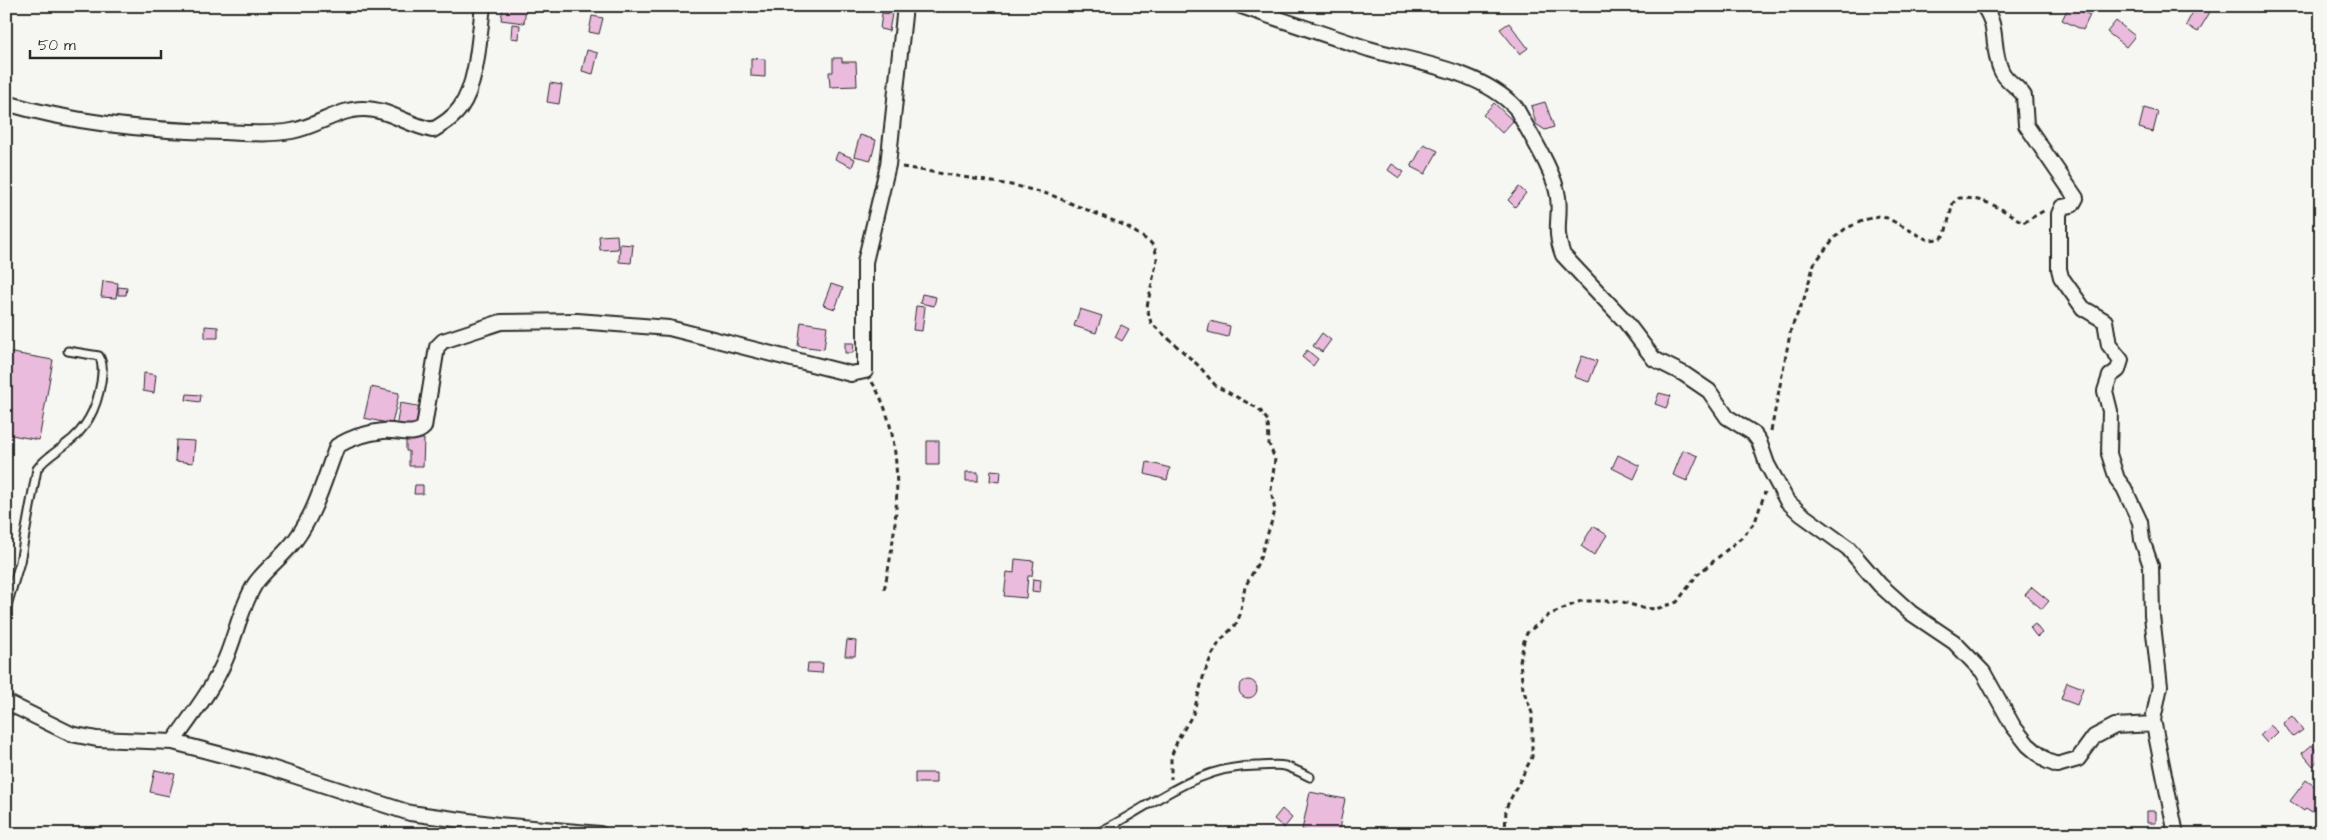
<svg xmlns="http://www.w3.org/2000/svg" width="2327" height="840" font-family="'Architects Daughter',sans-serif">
<rect width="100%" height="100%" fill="#f6f6f2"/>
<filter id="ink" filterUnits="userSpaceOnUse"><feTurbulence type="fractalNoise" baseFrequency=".02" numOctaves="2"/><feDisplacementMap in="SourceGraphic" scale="10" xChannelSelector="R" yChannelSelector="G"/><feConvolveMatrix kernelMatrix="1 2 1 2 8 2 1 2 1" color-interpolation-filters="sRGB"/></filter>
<g filter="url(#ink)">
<path fill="#eabbdd" stroke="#2b2b2b" d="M503 6 526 7 524 23 501 20Z
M2069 6 2090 15 2083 30 2062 20Z
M2196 6 2210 12 2198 32 2186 25Z
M882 13 892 14 889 31 880 29Z
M592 16 603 18 599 34 589 32Z
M2116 21 2135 36 2126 47 2107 32Z
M1509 23 1528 48 1520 54 1500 29Z
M512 24 520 25 519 39 511 38Z
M587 50 598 53 593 74 582 71Z
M751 58 765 59V77L751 76Z
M833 58H842V62H856L857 86 830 87 829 72H833Z
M550 83 562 85 559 104 547 102Z
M1545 102 1554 127 1545 130 1536 124 1531 106Z
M1494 103 1513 121 1502 133 1483 115Z
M2144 108 2158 112 2153 132 2139 128Z
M860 135 876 140 871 160 854 156Z
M1424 144 1438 151 1425 174 1411 167Z
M838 152 855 159 852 167 835 159Z
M1392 164 1404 172 1399 178 1388 170Z
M1519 187 1526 193 1515 207 1508 200Z
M617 235 618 249 600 250 599 236Z
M620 244 633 245 631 263 619 262Z
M103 281 118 283 116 298 101 297Z
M831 284 843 288 835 309 823 305Z
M118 287 127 288 126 295H118Z
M922 294 936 297 934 306 920 303Z
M916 306 925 307 922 331 913 330Z
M1080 309 1102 316 1096 333 1074 326Z
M1210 321 1230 326 1228 337 1208 332Z
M801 322 827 326 824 349 798 346Z
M1121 325 1129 329 1122 341 1115 337Z
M205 326 218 327V338H205Z
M1322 333 1331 340 1322 352 1313 346Z
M845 343H854L853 353H845Z
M1307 350 1318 359 1313 366 1302 357Z
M7 352 53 360 39 440 6 434Z
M1582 356 1597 361 1589 382 1574 377Z
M144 373 156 375 154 393 143 391Z
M371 387 399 393 392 424 364 418Z
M1659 393 1671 396 1666 408 1655 404Z
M187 394 201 395 200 402 186 400Z
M400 403 428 408 424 434 396 429Z
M406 438 424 439 423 466H409V451H406Z
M176 440 195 441 193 463 175 461Z
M927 441H939V465H927Z
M1683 450 1698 456 1687 481 1673 475Z
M1618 455 1640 466 1634 479 1612 468Z
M1147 462 1170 468 1167 480 1145 474Z
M991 470 1001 471 1000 482 990 481Z
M966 472H978V481H966Z
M415 485H423V494H414Z
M1593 526 1607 535 1594 555 1581 546Z
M1015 559 1034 561 1032 576H1028L1026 598 1004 596 1007 572 1014 573Z
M1033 579 1041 580 1040 592 1032 591Z
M2032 587 2049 601 2042 609 2025 595Z
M2035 624 2042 633 2037 637 2030 628Z
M847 640 856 641 855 656H845Z
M808 663H823L822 673 807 672Z
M1239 689a9 9 0 1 1 18 0a9 9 0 1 1-18 0Z
M2067 682 2083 688 2077 705 2061 699Z
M2292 716 2303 730 2293 737 2283 723Z
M2270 725 2278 732 2267 743 2260 735Z
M2312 745 2321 757 2313 766 2302 753Z
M155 770 175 774 169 796 150 792Z
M915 773H936V783H915Z
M2306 780 2321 791V811L2315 807 2312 812 2306 808 2304 811 2290 801Z
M1310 792 1345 799 1338 834H1319L1302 830Z
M1282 809 1292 818 1284 828 1274 819Z
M2147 811H2156V823H2147Z"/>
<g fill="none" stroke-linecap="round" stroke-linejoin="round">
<g stroke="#2b2b2b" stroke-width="11">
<path id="service" d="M6 609 20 562 37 469C45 458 55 453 66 444 87 429 97 408 101 382 102 374 104 364 99 356L68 351
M1095 834C1151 808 1193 765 1259 766 1267 766 1277 764 1285 766 1294 769 1302 773 1310 777"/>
</g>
<g stroke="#2b2b2b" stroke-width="18">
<path id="minor" d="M1241 6C1284 21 1326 35 1369 49 1417 63 1480 70 1516 108 1528 131 1555 172 1558 197 1561 219 1553 229 1563 255L1625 321 1654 359 1684 374 1709 391 1727 417 1753 433 1759 441 1767 464 1787 501 1801 514 1848 548 1880 585 1911 613 1954 642 1983 672 2013 726 2028 745 2047 761 2057 765 2078 759 2094 737 2115 726 2154 724
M1983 6C1999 25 1991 48 2001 70 2005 81 2018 86 2024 96L2026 125 2076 198 2072 205 2062 207 2059 214V269L2061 277 2083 308 2105 321 2109 345 2121 360 2118 370 2110 376 2105 391 2110 411 2109 454 2117 479 2124 488 2140 522 2142 540 2151 566 2152 616 2160 686 2153 720 2176 834
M6 103C77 124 150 131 224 132 246 133 270 135 292 131 316 127 340 108 364 109 389 109 409 126 433 130 443 124 453 118 460 108 478 83 479 36 483 6
M6 702 71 734 97 739 173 742 268 767 410 813 498 825 600 834
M173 742C192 715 213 689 226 658 236 634 241 607 255 584 267 567 284 556 296 539 316 512 325 477 337 446 352 437 366 433 383 431 396 429 414 438 424 427L437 347 443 341 501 322 577 321 669 328 851 374 865 371V262L888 165 905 6"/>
</g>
<path stroke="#2b2b2b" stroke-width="3" stroke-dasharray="5 4" stroke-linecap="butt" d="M902 167 1017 186 1051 195 1126 226 1150 242 1155 248 1157 259 1147 307 1151 323 1199 366 1216 386 1259 409 1268 421 1269 444 1275 459 1271 490 1275 511 1259 561 1245 587 1240 615 1236 624 1220 641 1212 655 1204 674 1193 714 1178 739 1171 757V779
M872 382C908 439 898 527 884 590
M1771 431 1791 329 1804 299 1814 264 1834 238 1845 229 1864 220 1878 216 1887 218 1928 240 1940 239 1945 234 1953 203 1959 198C1983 197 2005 210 2023 223L2045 210
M1505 834 1506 808 1532 757V713L1523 689 1520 662 1524 641 1527 633 1549 615 1581 601H1620L1642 608 1656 609 1677 602 1697 575 1741 538 1755 522 1765 492"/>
<use href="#service" stroke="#f6f6f2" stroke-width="7"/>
<use href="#minor" stroke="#f6f6f2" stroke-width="14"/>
</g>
</g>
<rect width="2327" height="840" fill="none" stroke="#f6f6f2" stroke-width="25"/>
<rect x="12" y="12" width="2302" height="815" fill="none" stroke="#2b2b2b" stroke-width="2" filter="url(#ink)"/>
<path d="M30 50v8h131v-8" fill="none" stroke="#2b2b2b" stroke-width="2.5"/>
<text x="38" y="50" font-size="15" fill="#2b2b2b" stroke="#f6f6f2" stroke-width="4" paint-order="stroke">50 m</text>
</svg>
